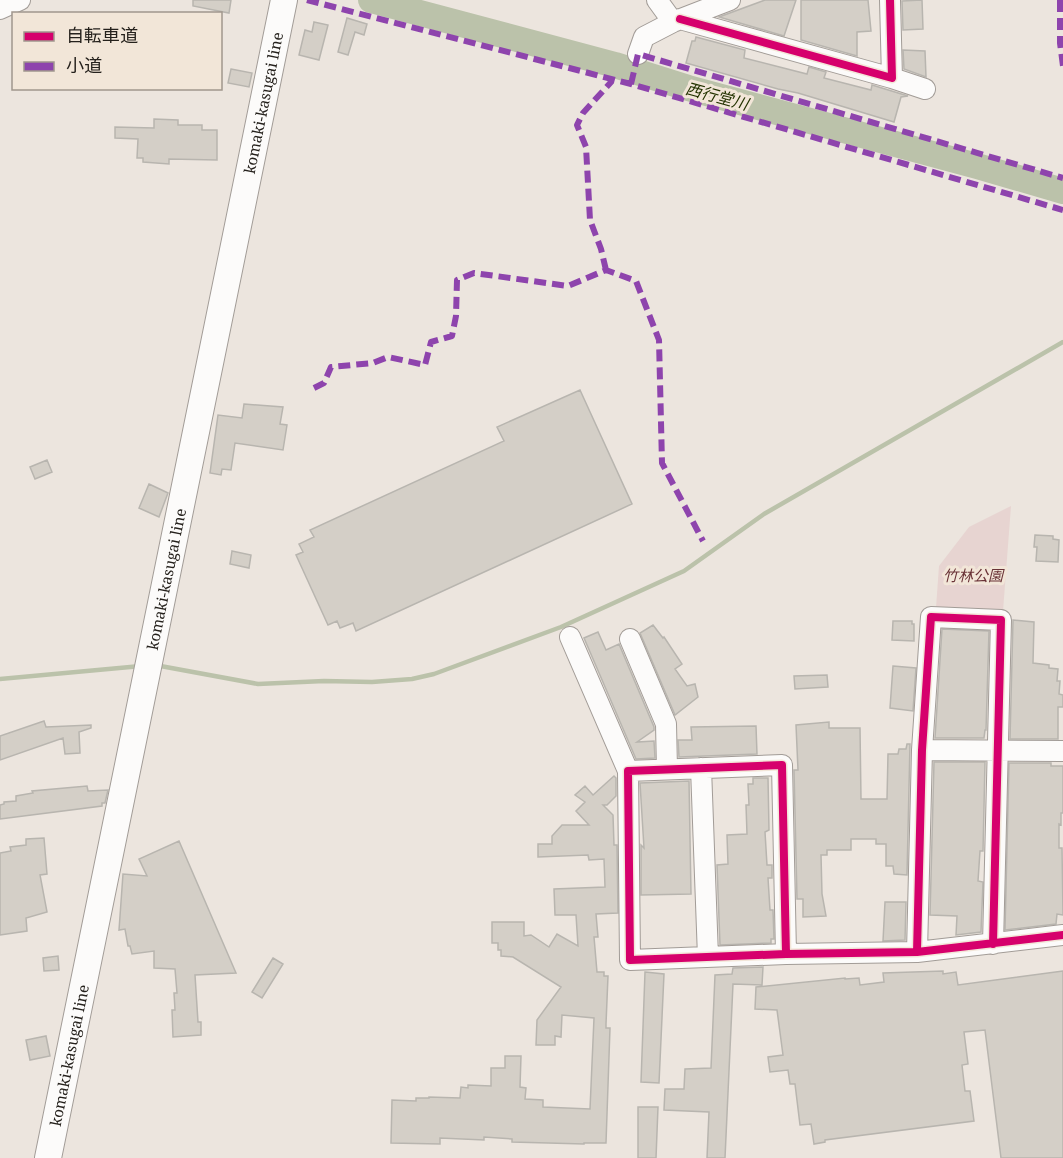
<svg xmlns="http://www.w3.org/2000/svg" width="1063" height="1158" font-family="'Noto Serif','Noto Sans JP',serif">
<rect width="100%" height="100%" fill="#ece5de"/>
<path fill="#e7d4d1" d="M1011 506 1003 611 936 608 939 566 969 527Z"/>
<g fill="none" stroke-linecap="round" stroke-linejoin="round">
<path stroke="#bbc2aa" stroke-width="4.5" d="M155 665 258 684 324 681 372 682 412 679 434 674 561 627 684 571 764 514 1063 342
M0 679 141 666"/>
<path stroke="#bbc2aa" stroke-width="26" d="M371 0 615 65 688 88 977 166 1063 191"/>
</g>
<path fill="#d4cfc7" stroke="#b8b5af" stroke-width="1.5" d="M193 0H231L229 13 193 6Z
M765 0H796L784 36 719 17Z
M801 0H868L871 31 857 32V56L801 40Z
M922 0 923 29 903 30 902 1Z
M347 18 367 24 364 35 355 32 348 55 338 52Z
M314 22 328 25 319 60 299 55 305 30 312 32Z
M696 37 745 50 744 58 807 74 809 67 826 72 824 78 871 90 872 85 908 96 901 97 894 122 798 93 778 89 686 63 692 41H695Z
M903 50 925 51 926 77 904 69Z
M231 69 252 73 249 87 228 83Z
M154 119 178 120V125H202V130H217V160L169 159V164L143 162V158H137L138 139 115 138V127L154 128Z
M580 390 632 504 356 631 353 623 340 628 337 621 328 625 296 555 303 552 299 544 314 537 310 530 504 441 497 427Z
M244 404 283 407 280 424 287 425 283 450 235 443 231 470 222 469 221 475 210 473 218 415 242 418Z
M47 460 52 472 35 479 30 467Z
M149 484 168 493 159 517 139 508Z
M1035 535 1053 536V539L1059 540 1058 562 1036 561 1037 547H1034Z
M232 551 251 555 249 568 230 564Z
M1013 620 1034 622 1033 663 1049 665V668L1058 669 1057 681H1060L1059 694 1063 695V707H1058V739H1010Z
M893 621H912V624H914V641L892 640Z
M653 625 663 638 664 637 682 664 675 669 687 686 695 684 698 697 675 715 640 633Z
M942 629 989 631 986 730H985L984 738H935Z
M598 632 606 650 619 644 654 727V730L637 742 654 741 655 758 636 759 584 638Z
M893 666 916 668 913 711 890 708Z
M827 675 828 687 795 689 794 676Z
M44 721 46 727 91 725V728L79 732 80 753 65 754 63 738 0 760V736Z
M829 722V728H860L861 799H887L888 754H898L899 749H906L907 744H910L907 875 894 874 893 866H886V844H876V839H851V850H827V855H821L822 894 826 916 803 917V899H797L794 770H798L796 725Z
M756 726 757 754 679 757 678 740H692L691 727Z
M934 762H985L983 851H980L978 881 983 882 981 932 956 935 957 916 930 915Z
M1009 763H1051V766H1063V813H1061V825L1059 824V848H1062L1063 915 1057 914 1056 924 1005 930Z
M614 776 616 778V796L607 805H603L613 815 614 845H617L618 913 596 914 598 937H594L597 972H604V976H608L606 1024V1028H610L606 1143H584V1144L512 1142V1139L484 1137V1140L440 1138V1144L391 1143 392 1100 416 1101V1098H429V1097L460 1098 461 1087 468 1088V1085L491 1086V1068H505V1056H521L520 1087 526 1088 525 1099 543 1100V1107L590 1109 594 1018 562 1015 561 1037 555 1036V1045H536L537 1020 561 987 513 957 501 956V950H498V943H492V922H524V936L531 935 549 947 557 934 578 946 576 915H555L554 889 605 887 604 859 589 860 588 855 538 857V844H552V836L562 825H589L576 811 585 802 575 795 585 786 593 795Z
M753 778H768L769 830 765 832 767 865H772V878H768L770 910H773L774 939H771V943L720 945 717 865 728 864 727 835 747 834 746 805H749L748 784H753Z
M689 781 691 894 641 895V845L644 848 640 783Z
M87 786 88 791 108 790 105 803H102V806L0 819V805L4 804V802L16 801V796L33 793 32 791Z
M44 838 47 874 40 875 47 912 26 918 27 931 0 935V853L11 851 10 847 26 845V839Z
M179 841 236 973 195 975 198 1022H201V1035L173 1037 172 1010H175L174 993H177L175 969 154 968V951L132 954 130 946H128L125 929 119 930 123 874 147 876 139 859Z
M885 902H906L905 940 883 941Z
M58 956 59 970 44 971 43 958Z
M273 958 283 964 262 998 252 992Z
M763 967 762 985 733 984 725 1158H707L709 1112 664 1110 665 1089H684L685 1069 711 1068 715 975 732 974 733 968Z
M943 971V974L956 972 958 985 1063 971V1158H1001L985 1030 964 1032 968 1064 962 1065 965 1091H970L974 1121 825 1140V1142L814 1144 811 1124 800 1125 795 1084H790L788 1070 770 1072 768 1057 783 1055 777 1010 755 1009 756 987 845 978V979L859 978 860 985 884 982 883 973Z
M645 972 664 974 659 1083 641 1082Z
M46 1036 50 1056 30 1060 26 1040Z
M638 1107H658L656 1158H638Z"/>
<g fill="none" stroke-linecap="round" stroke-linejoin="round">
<g stroke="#a29c97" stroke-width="22">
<path id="minor" d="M657 0 673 22
M0 9 20 0
M680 19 892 78 890 0
M638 54 644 37 673 22 730 0
M892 78 925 89
M570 637 628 771
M630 639 666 724 667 769
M922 750 1063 751
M701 768 708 957
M917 952 922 750 931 617 1001 620 993 944
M786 954 782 765 628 771 630 960 786 954 917 952 1063 935"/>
</g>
<g stroke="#a29c97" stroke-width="28">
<g id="major">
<path id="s1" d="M48 1158 284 0"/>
</g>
</g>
<use href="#minor" stroke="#fcfbfa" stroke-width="20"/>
<use href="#major" stroke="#fcfbfa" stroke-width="26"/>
<path stroke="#8e44ad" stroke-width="6" stroke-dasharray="12 6" stroke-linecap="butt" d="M307 0 631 84 1063 210
M1060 0V43L1063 66
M631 84 638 54 1063 178
M606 270 601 249 590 220 586 147 577 125 583 113 612 81
M314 388 324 383 331 367 373 363 388 357 425 365 431 342 452 336 456 316 457 280 474 273 568 286 606 270 636 281 659 340 662 463 703 541"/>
<g stroke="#f2e6d8" stroke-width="11">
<path id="cycleway" d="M680 19 892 78 890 0
M917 952 922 750 931 617 1001 620 993 944
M786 954 782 765 628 771 630 960 786 954 917 952 1063 935"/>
</g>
<use href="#cycleway" stroke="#d6006c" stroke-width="8"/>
</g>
<g text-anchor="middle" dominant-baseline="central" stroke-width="6" stroke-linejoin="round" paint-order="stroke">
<g font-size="15" fill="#25211c" stroke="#f2e6d8">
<text stroke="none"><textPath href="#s1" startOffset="1077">komaki-kasugai line</textPath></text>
<text stroke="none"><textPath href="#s1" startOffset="591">komaki-kasugai line</textPath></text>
<text stroke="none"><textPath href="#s1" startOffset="105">komaki-kasugai line</textPath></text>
</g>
<g font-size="15" font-style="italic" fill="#693236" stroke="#f2e6d8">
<text x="973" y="575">竹林公園</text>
</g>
<g font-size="16" font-style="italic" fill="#233300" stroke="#f2e6d8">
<text transform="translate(717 96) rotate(15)">西行堂川</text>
</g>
</g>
<rect x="12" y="12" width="210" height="78" fill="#f2e6d8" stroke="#a0978d" stroke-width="1.5"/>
<rect x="24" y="32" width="30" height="9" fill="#d6006c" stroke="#a0978d" stroke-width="1.5"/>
<text x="66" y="42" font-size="18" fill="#25211c">自転車道</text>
<rect x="24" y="62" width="30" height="9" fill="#8e44ad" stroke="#a0978d" stroke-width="1.5"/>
<text x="66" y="72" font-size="18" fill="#25211c">小道</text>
</svg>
